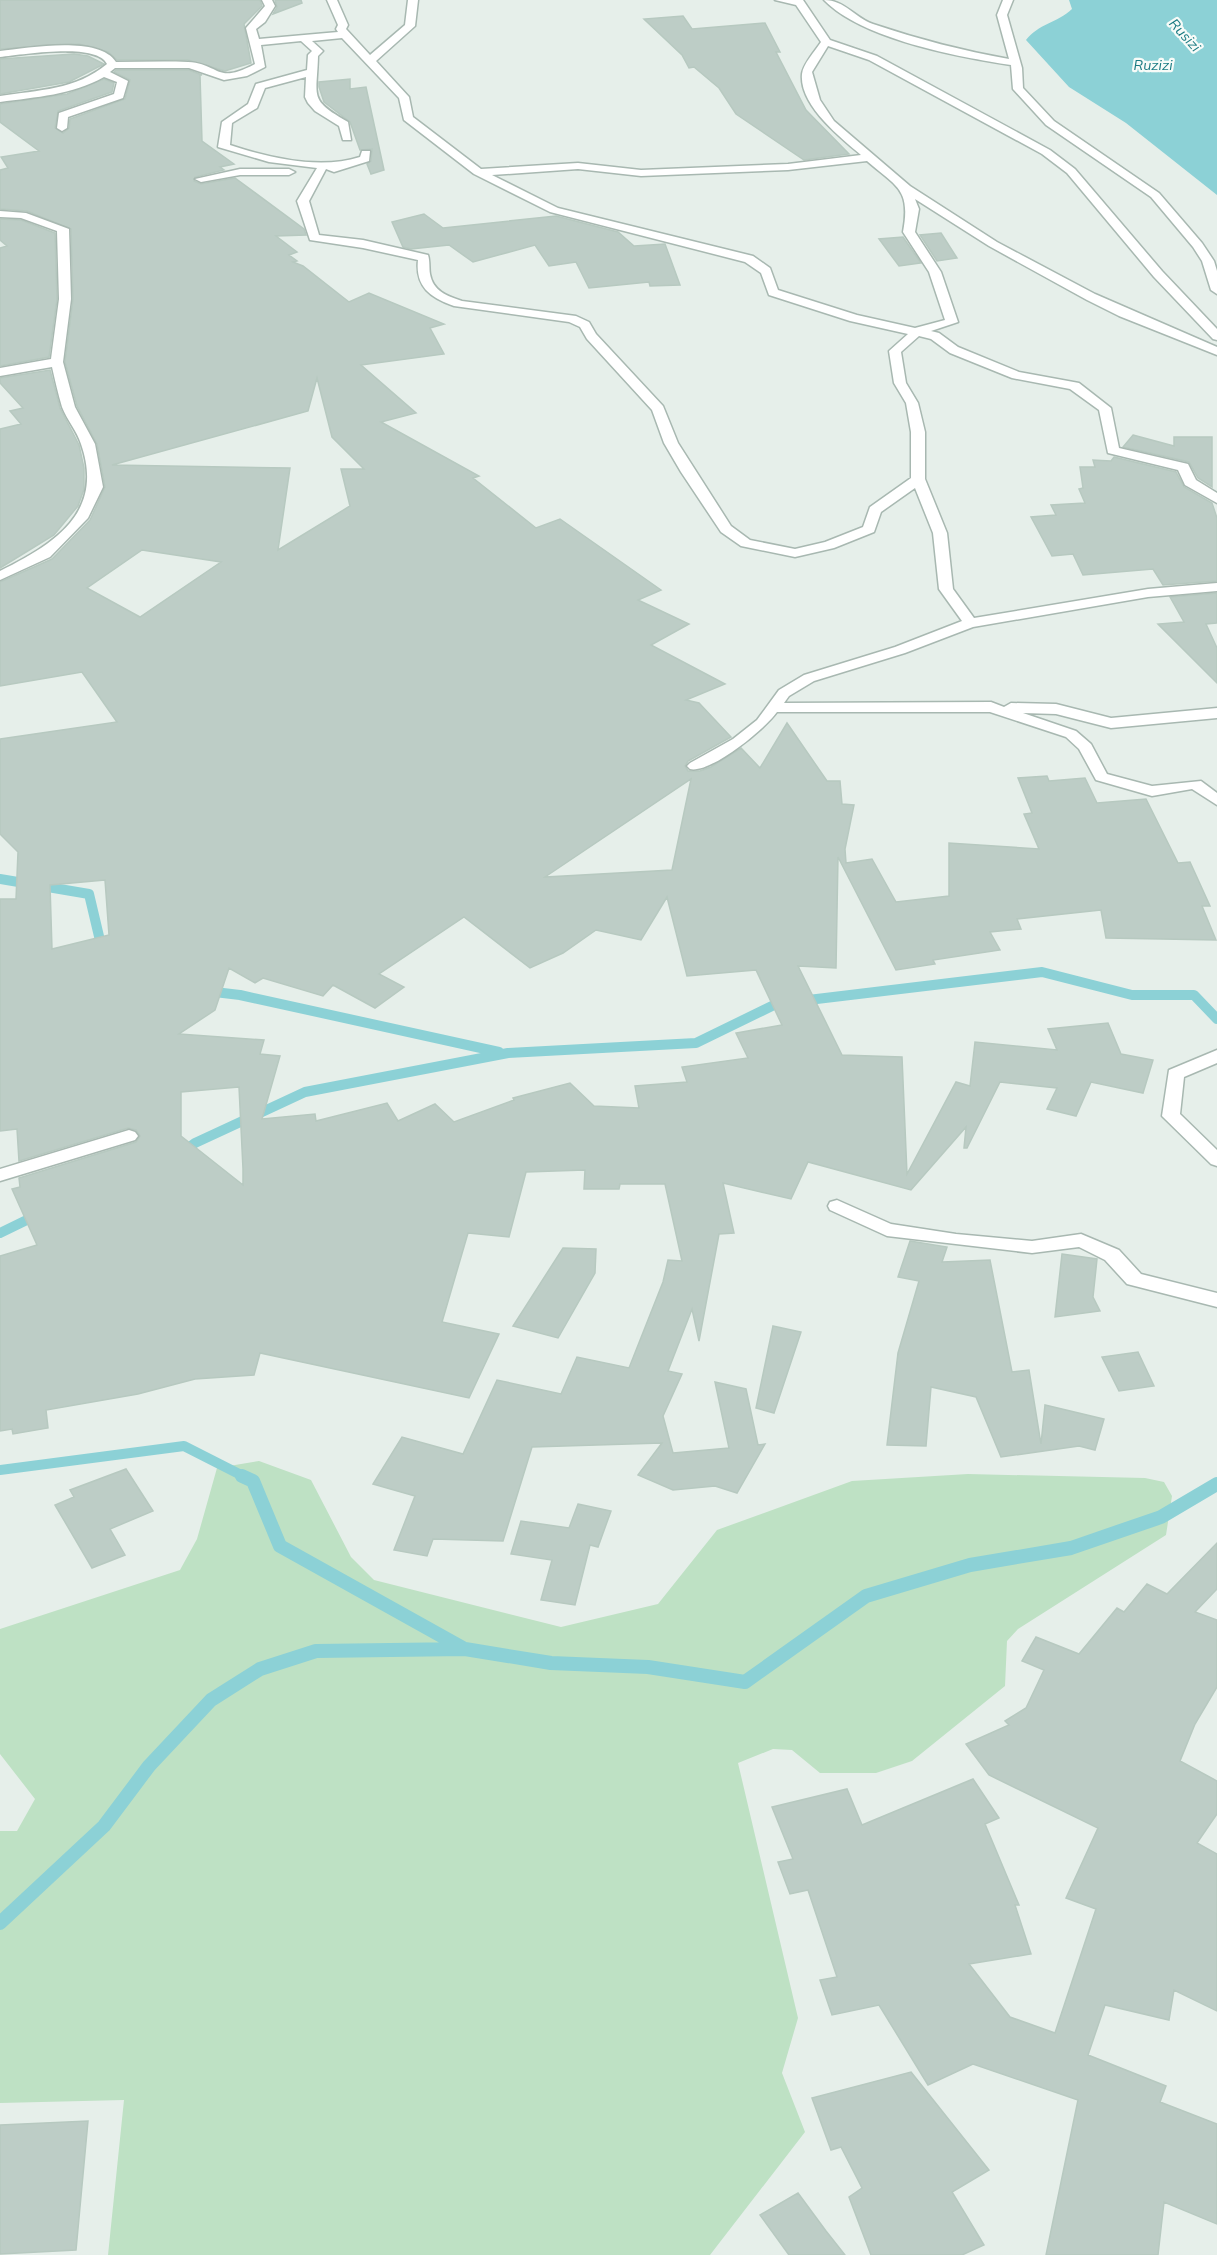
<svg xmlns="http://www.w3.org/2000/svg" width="1217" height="2255" font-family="Mulish,sans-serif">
<rect width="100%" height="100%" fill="#e6efea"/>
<path fill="#bee1c4" d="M259 1461 311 1480 351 1557 374 1580 561 1627 658 1604 717 1530 852 1481 968 1474 1145 1478 1164 1482 1172 1496 1166 1535 1018 1629 1007 1641 1005 1686 912 1761 876 1773H820L792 1750 773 1749 738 1763 798 2018 782 2073 805 2132 710 2255H108L124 2100 0 2103V1831H17L35 1799 0 1754V1629L180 1570 197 1539 217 1468Z"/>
<path fill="#8cd1d6" d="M1069 0H1217V195L1126 123 1069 87 1026 40C1038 24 1057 23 1072 9Z"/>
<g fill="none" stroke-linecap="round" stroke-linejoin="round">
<path stroke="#8cd1d6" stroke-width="10" d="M0 879 89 894 102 949
M206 991 240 995 499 1052
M800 1001 1042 972 1132 995H1194L1217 1019
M183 1152 195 1143 305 1092 508 1053 696 1043 776 1004 785 1003
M0 1233 37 1215
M0 1470 184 1446 245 1477"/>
<path stroke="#8cd1d6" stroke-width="14" d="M242 1476 253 1481 280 1546 463 1648
M0 1923 104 1826 149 1766 211 1700 260 1669 316 1651 465 1649 551 1663 648 1667 745 1682 866 1596 970 1565 1071 1548 1161 1517 1217 1484"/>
</g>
<path fill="#bdcdc6" stroke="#b7c9c0" stroke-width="1.5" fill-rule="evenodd" d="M0 0H260L262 6 244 24 251 63 225 71 188 60H117L108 52 79 44 0 49Z
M275 0H301L302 3 273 14 277 7Z
M683 16 692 29 765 23 780 52H776L806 110 849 154 804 160 736 114 719 88 694 67 689 68 682 55 644 19Z
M74 54 88 56 104 64 69 82 0 94V59Z
M116 70H189L202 75H200L202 141 234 164 220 167 224 170 195 177 194 181 201 184 235 178 304 229 306 235 276 236 297 252 289 255 297 261 293 262 303 266 349 302 369 293 444 324 430 328 444 354 361 365 416 413 381 422 479 476 473 478 536 528 560 519 661 590 638 600 689 624 651 645 725 684 686 700 699 703 731 737 688 761 685 766 688 771H700L711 767 741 748 760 768 787 723 827 781H840L842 804 854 805 845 849 846 863 872 859 896 902 949 896V843L1039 849 1024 814 1032 813 1018 778 1047 776 1049 781 1085 778 1097 803 1146 799 1178 863 1190 862 1210 906H1202L1216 940 1106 938 1101 910 1017 919 1021 929 990 932 1000 950 933 960 935 964 896 970 838 857 836 968 798 966 842 1055 902 1057 907 1174 956 1082 970 1086 975 1042 1057 1050 1048 1029 1108 1023 1121 1054 1153 1060 1143 1093 1091 1082 1076 1116 1047 1109 1057 1088 1000 1082 967 1148H964L966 1127 911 1190 808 1162 791 1199 723 1183 734 1233 719 1234 699 1341 692 1309 668 1371 682 1374 663 1416 673 1453 729 1448 715 1382 746 1389 758 1445 765 1444 737 1493 715 1486 673 1490 638 1475 662 1443 532 1447 503 1541 433 1539 427 1556 394 1550 415 1496 373 1484 402 1437 463 1454 497 1380 561 1394 577 1357 629 1368 663 1282 668 1260 682 1261 665 1184H620L619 1189H584L585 1170 526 1172 509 1237 468 1233 442 1322 499 1334 469 1398 260 1353 254 1375 195 1379 138 1394 46 1410 48 1428 13 1434 12 1429 0 1431V1256L37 1245 12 1189 20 1187 19 1178 136 1142 140 1136 136 1130 128 1128 19 1161 17 1129 0 1131V899H16L18 852 0 834V739L117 722 82 672 0 686V582L52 559 90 520 105 487 97 444 77 406 65 362 73 299 71 229 27 211 0 209V170L8 168 1 157 39 151 0 122V104L67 94 104 79 114 83 112 92 58 111 55 128 63 133 69 128 70 119 125 99 130 80 114 72ZM317 378 332 437 364 469H341L350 506 278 550 290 468 112 465 308 411ZM142 550 221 562 140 617 87 588ZM691 779 672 870 545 877ZM105 880 109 935 52 949 50 885ZM667 897 687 976 756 970 782 1025 736 1033 748 1058 682 1067 687 1082 635 1086 639 1108 594 1106 570 1083 513 1098 514 1100 454 1122 435 1104 398 1121 387 1103 316 1121 315 1114 262 1119 280 1056 260 1054 264 1040 179 1034 215 1010 229 968 255 983 263 978 323 996 333 985 375 1008 404 987 379 974 464 917 530 968 563 953 596 930 641 940ZM239 1087 243 1169V1185L181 1136V1092Z
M350 79V89L366 87 384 170 371 174 367 164 371 161 372 149 360 150 350 122 324 102 319 87V82Z
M424 214 443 228 556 216 618 232 634 246 665 244 680 285 650 286 649 282 589 288 576 262 549 266 535 245 473 262 449 245 411 249 403 247 392 222Z
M0 219 21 220 55 233 57 299 49 357 0 366V248L7 246 0 240Z
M941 233 957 258 937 261 920 235Z
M903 237 921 263 899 266 879 239Z
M50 370 60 408 79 445 84 468V489L78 506 54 535 0 568V429L21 424 10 411 23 408 0 383V378Z
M1133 435 1174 446V437H1212V487L1198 478 1189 462 1123 447Z
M1114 457 1176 472 1184 487 1212 503 1217 518V581L1163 585 1153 569 1083 575 1073 554 1052 556 1031 517 1056 515 1051 505 1085 503 1079 489 1083 488 1080 467H1095L1093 460 1111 461Z
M1217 593V623L1206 624 1217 648V683L1158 624 1184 622 1170 597Z
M910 1241 947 1247 942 1262 990 1260 1012 1372 1029 1370 1041 1444 1045 1405 1104 1419 1095 1450 1079 1446 1001 1457 976 1397 931 1387 926 1446 887 1445 898 1353 919 1281 898 1277Z
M563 1248 596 1249 595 1273 558 1338 513 1326Z
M1062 1254 1097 1259 1093 1297 1100 1311 1055 1317Z
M773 1326 801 1332 774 1413 756 1408Z
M1138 1352 1154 1386 1119 1391 1102 1357Z
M126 1469 153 1511 110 1529 125 1555 92 1568 55 1505 74 1497 70 1490Z
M578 1504 611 1511 598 1547 590 1545 575 1605 541 1600 552 1560 511 1554 521 1521 569 1528Z
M1217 1543V1589L1195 1612 1217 1620V1687L1195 1724 1180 1761 1217 1781V1814L1197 1843 1217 1854V2011L1174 1990 1169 2020 1105 2005 1088 2055 1166 2086 1160 2102 1217 2124V2224L1164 2202 1158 2255H1046L1078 2100 973 2064 928 2085 879 2005 832 2015 820 1980 837 1977 808 1890 790 1894 778 1862 793 1859 772 1807 847 1789 862 1825 973 1779 999 1818 985 1824 1019 1905H1015L1031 1954 969 1964 1010 2017 1055 2033 1096 1909 1066 1898 1098 1828 989 1775 966 1744 1009 1725 1005 1721 1026 1708 1044 1670 1022 1661 1036 1637 1079 1654 1117 1608 1124 1612 1147 1584 1167 1594Z
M911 2072 989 2170 952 2192 984 2245 962 2255H871L849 2197 862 2188 841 2147 831 2150 812 2098Z
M88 2121 76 2250 0 2254V2125Z
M798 2193 826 2231 845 2255H789L760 2215Z"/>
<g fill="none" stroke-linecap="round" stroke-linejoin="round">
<g stroke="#a8b8b1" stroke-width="3">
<path id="minor" d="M262 0H272L275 6 265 22 256 29 259 39 338 32 336 29 338 25 327 0H337L348 25 346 29 370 55 405 25 408 0H418L415 26 376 61 409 97 413 117 481 169 578 163 641 170 788 164 861 155C840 137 799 105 802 74 803 64 815 51 821 42L796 5 775 0H803L830 40 877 56 1050 150 1075 169 1162 271 1217 329V340L1213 339 1154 277 1067 173 1042 154 869 60 828 46 812 72 820 100 834 121 910 186 997 242 1095 294 1217 347V355L1119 316 1087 300 989 246 915 199 919 209 915 232 941 272 958 322 931 331 939 333 958 347 1019 372 1079 383 1111 408 1119 448 1188 464 1196 480 1217 493V503L1185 485 1178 470 1108 453 1099 410 1070 389 1012 378 950 353 931 339 919 336 901 352 906 383 918 403 925 432V479L947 533 953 589 974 618 1148 589 1217 583V591L1148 597 973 627 905 653 814 681 789 696 784 703 991 702 1004 707 1011 703 1056 704 1111 718 1217 708V718L1111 728 1056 714 1023 713 1076 731 1091 744 1107 774 1152 786 1201 781 1217 793V805L1192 789 1152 796 1096 780 1079 749 1066 737 990 712H777C765 729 710 774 690 769L687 766 690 763 733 739 757 720 779 690 804 675 895 647 962 621 939 589 933 533 915 488 881 512 874 532 834 548 795 557 741 546 721 532 681 472 664 443 652 410 587 339 580 327 569 322 454 306C431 298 415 287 418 260L363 248 310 240 297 201 317 168 269 162 218 147 222 122 248 104 256 84 307 70 308 55 312 51 301 41 261 45 265 67 247 76 224 80 189 68H115L110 72 128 81 123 98 68 117 67 128 62 131 57 128 59 113 114 94 117 82 104 77C72 95 36 97 0 102V96C38 90 76 90 107 64 96 42 22 55 0 57V51C28 48 99 35 116 62 140 62 164 61 188 62 221 64 215 85 255 64L246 28 265 6ZM342 38 399 98 404 120 474 174 550 212 745 262 761 273 769 295 850 321 908 334 889 351 894 383 906 403 911 432V478L870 507 863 527 825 542 795 549 750 540 731 526 678 443 663 406 596 334 589 322 576 316 462 301C447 296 433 291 430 274 429 268 430 261 428 255L363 240 319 235 309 201 326 169 334 172 369 161 370 151H362L360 157C320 170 269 158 230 145L232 123 257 108 265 88 306 77 305 97 308 103 315 111 339 126 343 140H351L348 122C308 99 317 98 318 56L323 51 312 41ZM867 161C897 187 911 189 903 232L929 272 945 320 915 328 857 315 778 290 770 268 753 256 558 208 492 175 578 169 641 176 788 170Z
M824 0C845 0 855 18 873 24 918 39 963 51 1009 59L997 15 1003 0H1013L1007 15 1022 68 1023 88 1054 121 1159 193 1202 243 1214 261 1217 271V294L1211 290 1202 261 1193 247 1151 197 1046 125 1013 89 1011 65C958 57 862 39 824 0Z
M240 169H289L295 172 289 175H240L201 182 195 179Z
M0 211 26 213 69 229 71 299 63 362 75 407 95 444 103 487 88 518 50 557 0 580V571C54 544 105 513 81 444 77 431 67 420 62 407 58 394 55 380 52 367L0 376V368L51 359 59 299 57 231 21 218 0 217Z
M1217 1050V1063L1184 1077 1180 1114 1217 1150V1166L1211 1164 1162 1116 1169 1070Z
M129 1130 135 1132 138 1136 135 1140 0 1181V1169Z
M837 1200 891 1224 956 1234 1032 1241 1081 1234 1119 1250 1141 1274 1217 1293V1307L1127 1284 1105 1260 1079 1247 1032 1253 887 1236 830 1210 828 1206 830 1202Z"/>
</g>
<use href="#minor" fill="#fff" fill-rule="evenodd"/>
</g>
<g text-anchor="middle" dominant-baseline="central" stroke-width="4.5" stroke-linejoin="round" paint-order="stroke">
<g font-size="14" font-style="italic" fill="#197a82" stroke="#f7fbf8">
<text transform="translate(1185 35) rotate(48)">Rusizi</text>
<text x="1153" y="65">Ruzizi</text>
</g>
</g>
</svg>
